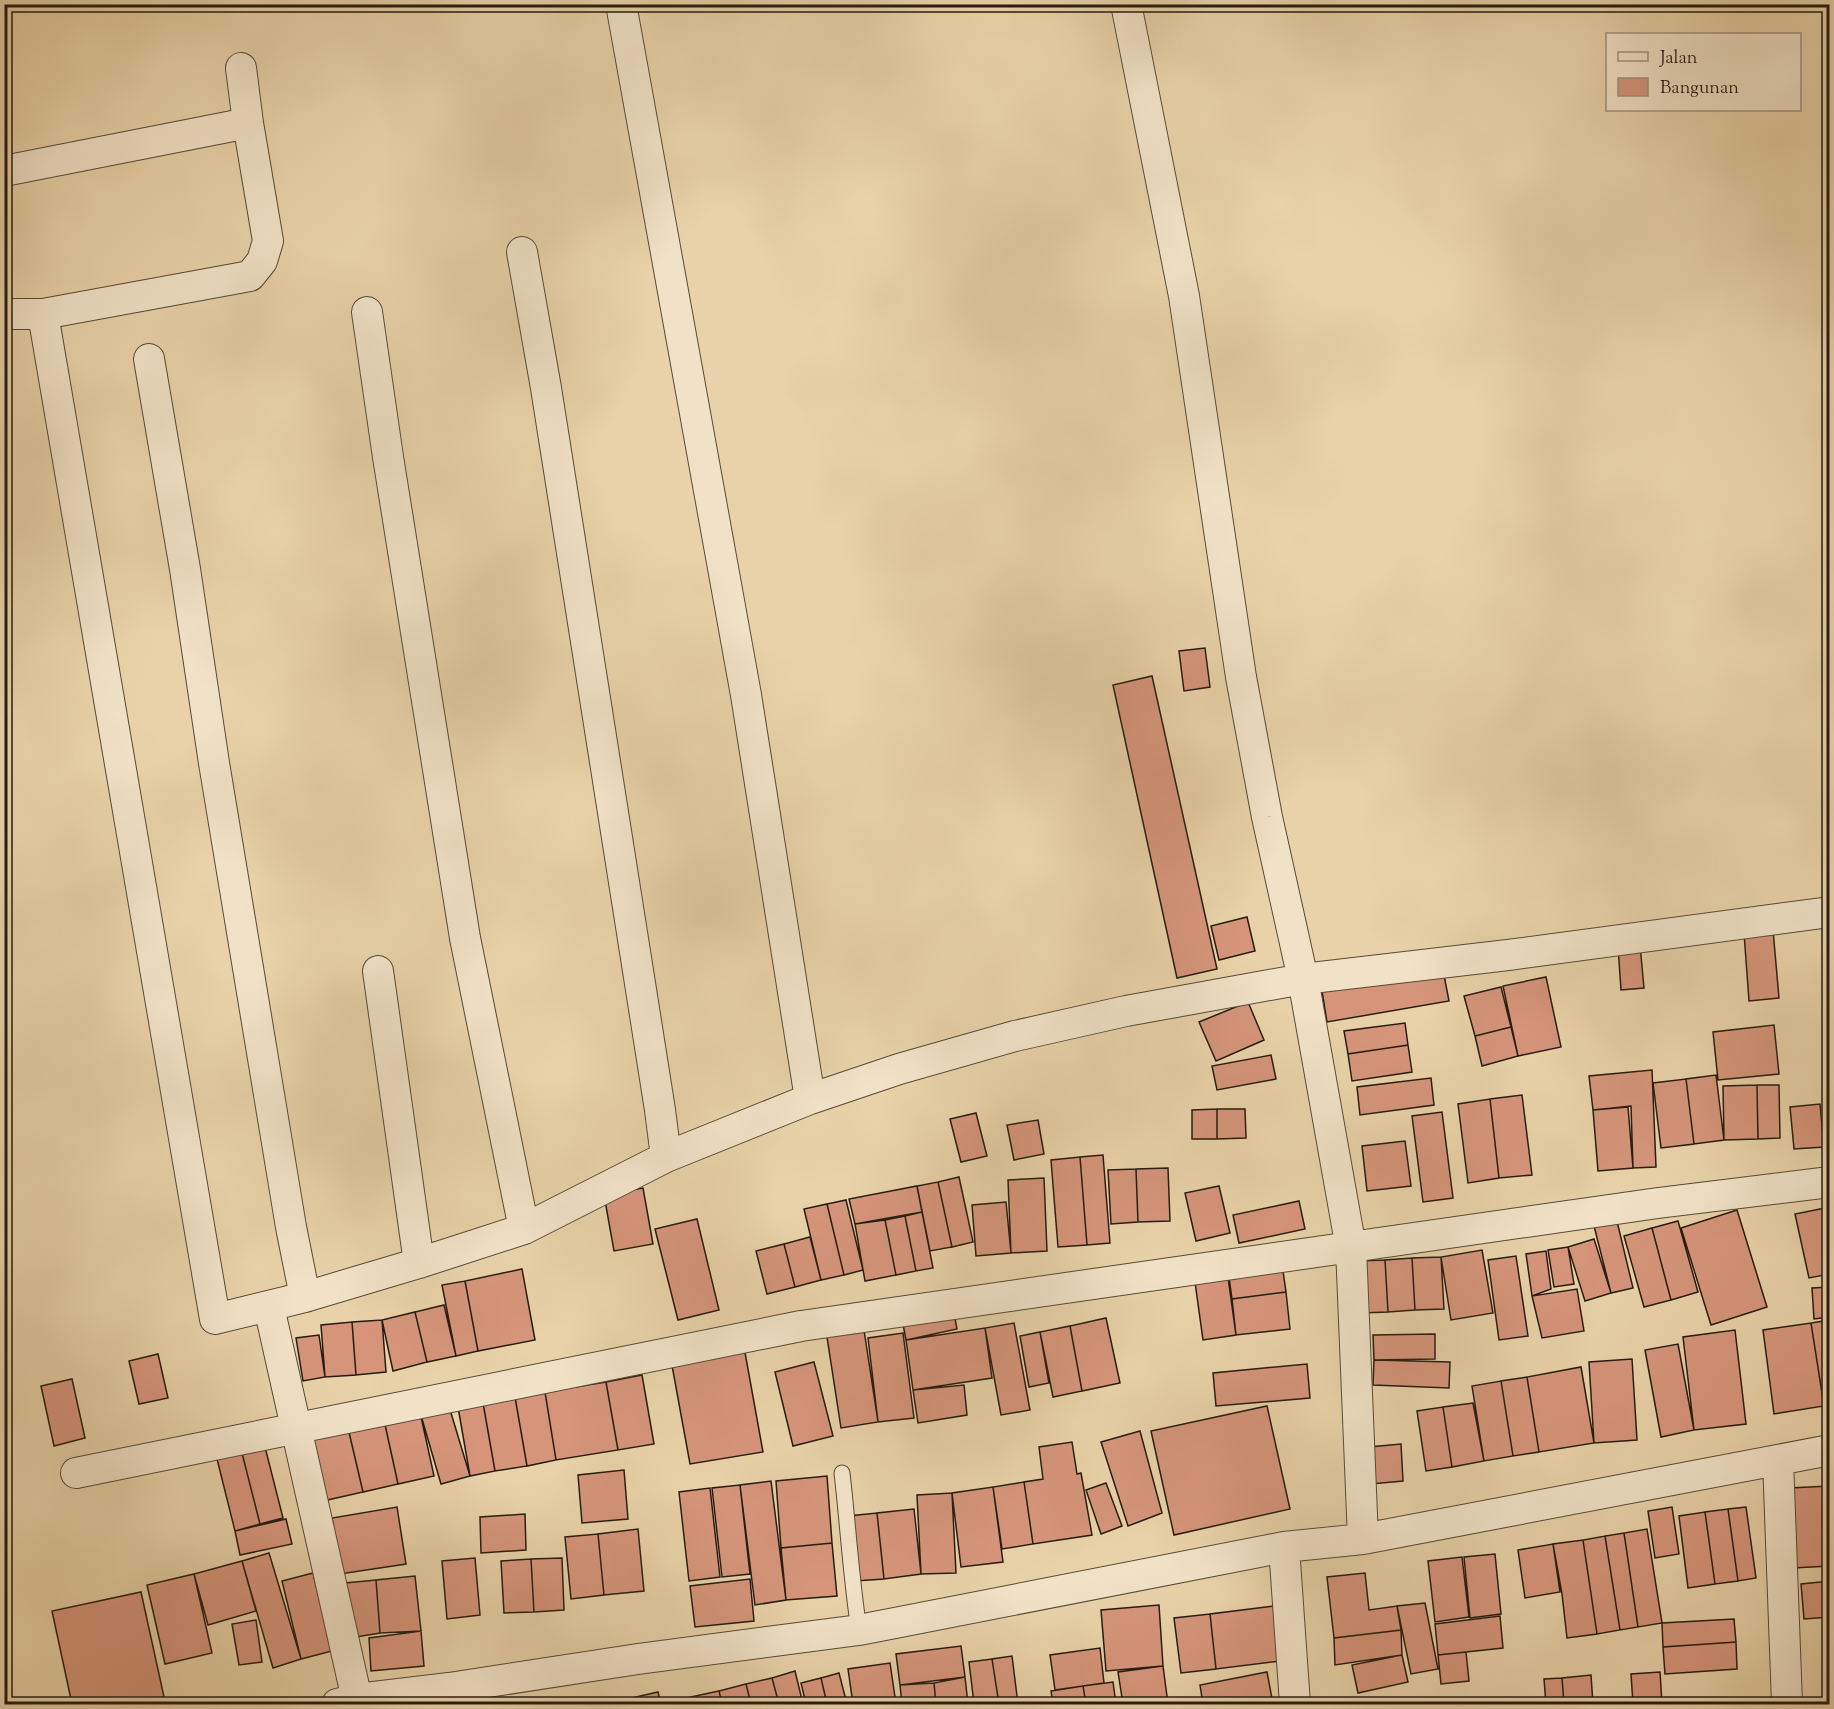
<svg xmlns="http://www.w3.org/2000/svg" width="1834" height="1709" font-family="'Sorts Mill Goudy',serif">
<rect width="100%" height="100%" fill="#e9d2a9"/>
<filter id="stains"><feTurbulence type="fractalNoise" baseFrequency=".00333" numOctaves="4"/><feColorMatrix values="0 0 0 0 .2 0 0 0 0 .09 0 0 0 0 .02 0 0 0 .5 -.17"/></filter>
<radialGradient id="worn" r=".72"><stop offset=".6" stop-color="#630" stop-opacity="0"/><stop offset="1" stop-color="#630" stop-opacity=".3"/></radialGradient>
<path fill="#d6957b" stroke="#251c12" stroke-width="1.5" d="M1205 648 1210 687 1184 691 1179 651Z
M1152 676 1217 969 1177 978 1113 685Z
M1247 917 1255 951 1219 960 1211 926Z
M1773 930 1779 998 1749 1001 1744 933Z
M1640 945 1644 988 1621 990 1618 946Z
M1443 970 1449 1001 1327 1022 1322 991Z
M1546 977 1561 1047 1518 1056 1503 986Z
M1501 987 1511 1027 1475 1036 1464 996Z
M1248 1002 1264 1040 1216 1061 1199 1022Z
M1405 1023 1408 1045 1348 1054 1344 1031Z
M1774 1025 1779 1074 1718 1080 1713 1032Z
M1511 1027 1518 1056 1482 1066 1475 1036Z
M1408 1045 1412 1072 1352 1081 1348 1054Z
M1271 1055 1276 1079 1217 1090 1212 1066Z
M1652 1070 1656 1167 1633 1168 1631 1106 1593 1110 1589 1076Z
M1716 1075 1724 1140 1694 1144 1686 1079Z
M1431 1078 1434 1105 1360 1115 1357 1087Z
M1686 1079 1694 1144 1661 1148 1653 1083Z
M1757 1085H1779L1780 1138 1758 1139Z
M1757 1085 1758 1139 1724 1140 1723 1086Z
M1522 1095 1532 1175 1499 1178 1490 1099Z
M1490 1099 1499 1178 1468 1183 1458 1104Z
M1820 1104 1824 1147 1794 1149 1790 1107Z
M1628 1107 1633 1168 1598 1171 1593 1110Z
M1217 1109H1245L1246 1138 1217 1139Z
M1217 1109V1139H1192V1110Z
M1442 1112 1453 1198 1423 1202 1412 1116Z
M976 1113 987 1156 961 1162 950 1119Z
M1038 1120 1044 1154 1014 1160 1007 1125Z
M1405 1141 1411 1186 1367 1191 1362 1146Z
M1103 1155 1110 1243 1087 1245 1080 1157Z
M1080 1157 1087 1245 1058 1247 1051 1160Z
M1168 1168 1170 1221 1138 1222 1136 1169Z
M1136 1169 1138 1222 1111 1224 1108 1170Z
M959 1177 973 1242 952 1247 938 1182Z
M1044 1178 1047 1251 1011 1253 1008 1180Z
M938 1182 952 1247 930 1251 917 1186Z
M917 1186 922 1212 855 1224 849 1199Z
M1219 1186 1230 1233 1196 1241 1185 1193Z
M643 1188 653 1244 614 1251 604 1195Z
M846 1200 863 1270 844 1275 827 1204Z
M1299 1201 1305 1229 1239 1243 1233 1215Z
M1006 1202 1011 1253 976 1256 972 1205Z
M827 1204 844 1275 821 1280 804 1209Z
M1830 1207V1274L1809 1278 1795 1214Z
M1737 1210 1767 1307 1711 1325 1681 1228Z
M922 1212 933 1268 916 1271 905 1216Z
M905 1216 916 1271 896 1275 885 1220Z
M1616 1217 1633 1288 1611 1293 1593 1222Z
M697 1219 719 1310 678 1320 655 1229Z
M885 1220 896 1275 865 1281 855 1224Z
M1678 1221 1698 1292 1671 1300 1652 1228Z
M1652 1228 1671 1300 1644 1307 1624 1236Z
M810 1237 821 1280 795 1287 784 1244Z
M1594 1239 1611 1293 1585 1301 1568 1247Z
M784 1244 795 1287 767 1294 756 1251Z
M1568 1247 1574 1284 1554 1287 1548 1250Z
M1482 1250 1493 1313 1451 1320 1441 1257Z
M1546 1251 1551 1289 1532 1296 1526 1254Z
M1516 1256 1528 1336 1499 1340 1488 1260Z
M1441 1257 1444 1309 1415 1310 1412 1258Z
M1412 1258 1415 1310 1388 1312 1385 1260Z
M1385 1260 1388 1312 1360 1313 1357 1261Z
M1282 1264 1286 1292 1232 1299 1228 1270Z
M522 1269 535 1340 478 1351 465 1281Z
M1227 1270 1236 1335 1203 1340 1194 1275Z
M465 1281 478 1351 456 1356 442 1285Z
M1830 1287V1317L1814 1319 1812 1288Z
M1577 1289 1584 1331 1542 1338 1532 1296Z
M1286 1292 1290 1329 1236 1335 1232 1299Z
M444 1305 456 1356 427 1362 415 1312Z
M953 1308 957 1329 906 1340 902 1319Z
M415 1312 427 1362 393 1371 382 1320Z
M1106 1318 1120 1383 1082 1391 1070 1326Z
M382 1320 386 1372 356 1375 352 1322Z
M1830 1320V1405L1824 1406 1811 1323Z
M352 1322 356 1375 325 1377 321 1325Z
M1014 1323 1030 1410 1001 1415 985 1328Z
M1811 1323 1824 1406 1774 1414 1763 1330Z
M1070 1326 1082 1391 1053 1397 1040 1332Z
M985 1328 992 1378 913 1390 906 1340Z
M864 1330 878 1422 841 1428 827 1337Z
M1735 1330 1746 1424 1694 1430 1683 1337Z
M1040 1332 1049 1383 1029 1387 1020 1336Z
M903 1333 914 1418 878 1422 868 1338Z
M1435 1334V1359L1374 1360 1373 1335Z
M319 1335 325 1377 303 1381 296 1338Z
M1678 1344 1694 1430 1661 1437 1645 1350Z
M744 1347 763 1452 690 1464 671 1360Z
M158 1354 168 1398 139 1404 129 1361Z
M1632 1359 1637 1440 1594 1443 1589 1362Z
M1374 1360 1450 1362 1449 1388 1373 1385Z
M814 1362 833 1436 793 1446 775 1372Z
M1307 1364 1310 1398 1216 1406 1213 1373Z
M1581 1367 1594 1443 1539 1452 1527 1377Z
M642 1375 654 1444 618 1450 606 1382Z
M1527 1377 1539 1452 1513 1456 1501 1381Z
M72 1379 85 1438 54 1446 41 1386Z
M1501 1381 1513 1456 1484 1461 1472 1386Z
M606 1382 618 1450 556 1460 545 1392Z
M964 1385 967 1415 918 1423 913 1390Z
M545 1392 556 1460 527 1466 515 1397Z
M515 1397 527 1466 495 1471 483 1403Z
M448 1403 470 1476 441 1484 420 1412Z
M483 1403 495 1471 470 1476 458 1407Z
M1473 1403 1484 1461 1452 1467 1443 1407Z
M1267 1406 1290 1509 1174 1535 1151 1431Z
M1443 1407 1452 1467 1426 1471 1417 1411Z
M420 1412 434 1476 398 1484 384 1420Z
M384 1420 398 1484 363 1492 348 1428Z
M348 1428 363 1492 323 1501 308 1437Z
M1140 1431 1162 1513 1128 1526 1101 1442Z
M1072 1442 1077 1474 1081 1473 1092 1535 1033 1544 1024 1482 1043 1479 1039 1447Z
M1401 1444 1403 1481 1371 1484 1369 1447Z
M265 1447 283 1518 260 1524 242 1453Z
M242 1453 260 1524 235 1531 217 1459Z
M624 1470 628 1519 582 1523 578 1475Z
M827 1476 832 1543 781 1548 776 1481Z
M771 1481 786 1600 755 1605 740 1485Z
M1024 1482 1033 1544 1002 1549 993 1487Z
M1106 1483 1122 1526 1101 1534 1086 1490Z
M740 1485 750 1574 722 1577 712 1488Z
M1829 1486 1830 1566 1793 1568 1790 1488Z
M993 1487 1003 1562 961 1567 952 1493Z
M710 1488 720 1577 689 1581 679 1492Z
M952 1493 956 1573 921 1574 917 1495Z
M397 1507 406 1564 340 1574 332 1518Z
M1672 1507 1679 1554 1655 1558 1648 1511Z
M1746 1507 1756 1578 1738 1581 1728 1509Z
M914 1509 921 1574 884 1579 877 1513Z
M1728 1509 1738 1581 1715 1584 1705 1512Z
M1705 1512 1715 1584 1688 1588 1679 1516Z
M877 1513 884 1579 855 1581 848 1516Z
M525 1514 526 1550 481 1553 480 1517Z
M286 1519 292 1544 240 1555 235 1531Z
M638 1529 644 1591 604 1595 598 1534Z
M1647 1529 1662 1623 1638 1627 1624 1533Z
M1624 1533 1638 1627 1620 1630 1605 1536Z
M598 1534 604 1595 571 1599 565 1537Z
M1605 1536 1620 1630 1597 1634 1583 1540Z
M1583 1540 1597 1634 1567 1638 1562 1594 1553 1544Z
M832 1543 837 1596 786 1600 781 1548Z
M1553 1544 1560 1592 1525 1598 1518 1550Z
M269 1553 301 1659 273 1668 242 1561Z
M1495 1554 1501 1614 1470 1618 1464 1557Z
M1462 1557 1469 1617 1435 1622 1428 1561Z
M475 1558 480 1615 447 1619 442 1561Z
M562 1558 564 1610 534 1612 531 1559Z
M531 1559 534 1612 504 1613 501 1561Z
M242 1561 256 1611 208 1625 194 1574Z
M313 1573 332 1651 301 1659 282 1581Z
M1365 1573 1369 1610 1397 1606 1401 1630 1334 1638 1327 1577Z
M194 1574 212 1653 165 1664 147 1585Z
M415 1576 421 1631 380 1633 376 1580Z
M750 1579 754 1621 695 1627 690 1586Z
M376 1580 380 1633 350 1638 345 1583Z
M1830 1581V1617L1804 1619 1801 1584Z
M141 1592 164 1697 127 1704H72L52 1611Z
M1425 1603 1438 1669 1411 1674 1397 1606Z
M1159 1605 1163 1666 1106 1671 1101 1610Z
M1274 1606 1281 1661 1216 1669 1210 1614Z
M1210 1614 1216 1669 1181 1673 1174 1618Z
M1500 1616 1503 1648 1438 1655 1435 1624Z
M1734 1619 1736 1642 1663 1647 1662 1623Z
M256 1620 262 1662 239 1665 232 1624Z
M1401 1630 1402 1655 1335 1665 1334 1638Z
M421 1631 424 1666 371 1671 369 1638Z
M1736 1642 1737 1669 1665 1674 1663 1647Z
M961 1646 965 1677 900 1685 896 1654Z
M1100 1648 1104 1683 1055 1690 1050 1655Z
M1466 1652 1469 1681 1441 1684 1438 1655Z
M1402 1655 1408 1682 1358 1693 1352 1665Z
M1012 1656 1018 1704H999L992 1659Z
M992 1659 999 1704H974L969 1662Z
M890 1663 896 1704H853L848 1669Z
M1163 1666 1168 1704H1123L1118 1672Z
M795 1671 803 1704H779L772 1678Z
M1267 1672 1273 1704H1203L1200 1685Z
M1660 1672 1662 1704H1633L1631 1674Z
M839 1673 847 1704H827L821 1678Z
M1591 1675 1593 1704H1564L1562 1678Z
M965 1677 968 1704H936L934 1683Z
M772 1678 779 1704H751L746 1684Z
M821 1678 827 1704H806L801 1683Z
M1562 1678 1564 1704H1546L1544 1679Z
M1113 1682 1116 1704H1086L1083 1686Z
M934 1683 936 1704H902L900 1685Z
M746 1684 751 1704H722L719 1691Z
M1083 1686 1086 1704H1053L1051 1691Z
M719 1691 722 1704H688L686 1698Z
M658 1692 661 1704H628L627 1699Z
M686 1698 687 1704H662V1703Z
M547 1699 548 1704H514Z
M627 1699 628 1704H607L606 1703Z"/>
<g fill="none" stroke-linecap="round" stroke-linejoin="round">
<g stroke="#564a38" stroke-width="17">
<path id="service" d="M842 1473C848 1525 851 1578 859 1630"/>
</g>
<g stroke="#564a38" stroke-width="32">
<path id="minor" d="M621 4 746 695 810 1099
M1126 4 1184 296 1241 677 1267 817 1303 979 1351 1248 1363 1539
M4 171 248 123
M522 252 546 388 660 1110 666 1157
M367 312 388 457 465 938 524 1229
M4 314H43L215 1319 305 1297 419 1263 524 1229 666 1157 810 1099 899 1069 1015 1036 1126 1011 1303 979 1508 955 1830 912
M43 314 250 276 262 261 268 241 248 123 241 68
M149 359 185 569 214 763 291 1227 305 1297
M378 971 419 1263
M269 1307 358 1704
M1778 1460 1787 1704
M76 1473 801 1326 1658 1203 1830 1182
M1284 1547 1295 1704
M337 1704 357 1699 449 1688 638 1659 859 1630 1284 1547 1363 1539 1830 1450"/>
</g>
<use href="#service" stroke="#f1e2c7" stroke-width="15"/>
<use href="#minor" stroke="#f1e2c7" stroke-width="30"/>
</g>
<rect width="1834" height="1709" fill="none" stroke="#e9d2a9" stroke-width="24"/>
<rect x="6" y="6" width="1822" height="1697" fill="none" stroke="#251c12" stroke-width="3"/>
<rect x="12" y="12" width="1810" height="1685" fill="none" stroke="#251c12" stroke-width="1.5"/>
<rect x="1606" y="33" width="195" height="78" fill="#f1e2c7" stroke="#9f937f" stroke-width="1.5"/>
<rect x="1618" y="52" width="30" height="9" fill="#f1e2c7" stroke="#9f937f" stroke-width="1.5"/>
<text x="1660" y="63" font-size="18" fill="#251c12">Jalan</text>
<rect x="1618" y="78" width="30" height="18" fill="#d6957b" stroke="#9f937f" stroke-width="1.5"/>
<text x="1660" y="93" font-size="18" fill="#251c12">Bangunan</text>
<rect width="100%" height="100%" filter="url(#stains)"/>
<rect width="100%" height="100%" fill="url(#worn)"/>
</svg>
